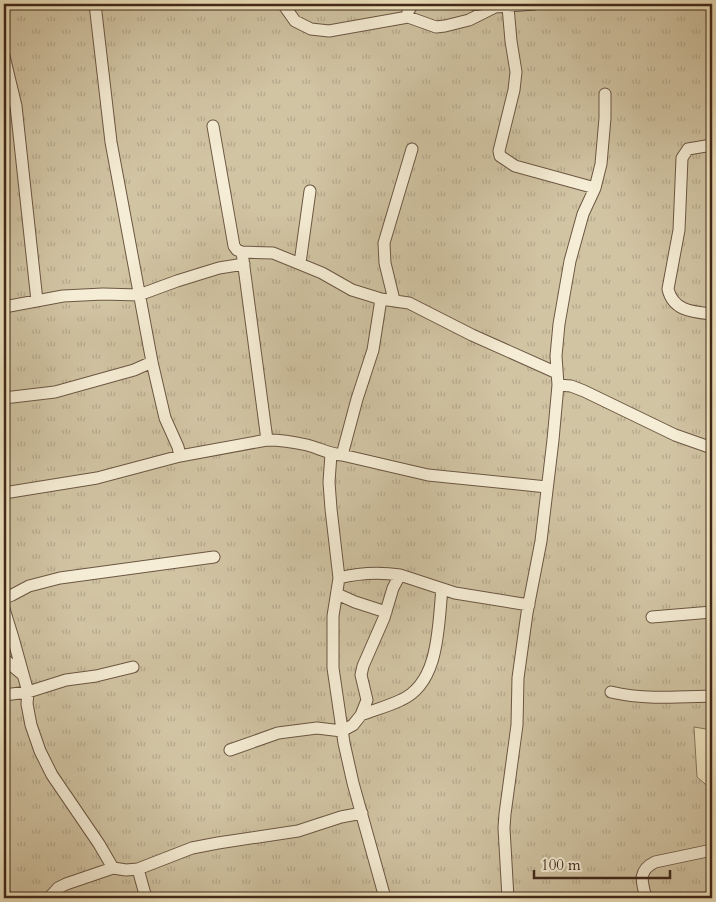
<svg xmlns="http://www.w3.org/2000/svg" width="716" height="902" font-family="Cardo,serif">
<defs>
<pattern id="grass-tufts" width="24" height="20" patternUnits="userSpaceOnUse" patternTransform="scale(1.25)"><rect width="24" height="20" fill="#d1c4a3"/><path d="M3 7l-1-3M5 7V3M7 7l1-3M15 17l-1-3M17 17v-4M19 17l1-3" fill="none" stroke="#b5a88c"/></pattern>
</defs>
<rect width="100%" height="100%" fill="#efe4bf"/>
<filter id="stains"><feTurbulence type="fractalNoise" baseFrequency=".004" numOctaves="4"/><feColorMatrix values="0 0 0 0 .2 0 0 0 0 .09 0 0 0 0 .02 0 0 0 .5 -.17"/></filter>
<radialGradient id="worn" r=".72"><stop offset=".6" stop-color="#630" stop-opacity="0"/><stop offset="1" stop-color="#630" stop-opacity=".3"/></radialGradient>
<path fill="url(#grass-tufts)" stroke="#89765e" d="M4 4H712V730L694 727 697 777 712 790V898H4Z"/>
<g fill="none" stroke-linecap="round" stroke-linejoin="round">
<g stroke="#6c5743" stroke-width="13">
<path id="street" d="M283 4 295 21 311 29 329 31 408 17 436 27 445 26 469 20 495 7 535 4
M473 4 495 7
M508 7 511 41 516 72 514 90 499 151 500 156 515 166 595 188
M408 17V11L413 4
M4 56 16 106 37 301
M213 126 234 246 237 250 242 252 273 253 322 273 352 290 365 294 381 299 409 303 472 335 557 373
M712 145 688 149 682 158 679 230 668 289C673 311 693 312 712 314
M242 252 267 440C281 440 294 442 307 445 319 448 329 454 342 455L428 475 547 487
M300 263 310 191
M394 300 385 263 384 243 412 149
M4 307 63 296 103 294 139 295 177 281 219 268 244 264
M558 385 571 386 584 391 675 435 712 448
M4 398 55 392 134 370 152 362
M331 454 329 482 331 509 339 578 333 616V668L344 743 353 783 385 898
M342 455 357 399 373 350 381 299
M180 456 267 440
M4 493 97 478 180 456 178 447 165 418 152 362 111 142 95 4
M339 578C359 573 379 572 400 575
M337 594 355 602 386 612
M4 598 12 595 29 586 60 578 214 557
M4 609 13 638 28 692 27 704 31 725 40 751 52 775 99 844 113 868
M652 617 712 612
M4 659 22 674
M611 692C644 700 679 697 712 696
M4 695 28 692 66 680 96 676 133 667
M361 715C374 710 389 706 401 700 440 683 438 625 442 589
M230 750 278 733 317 728 342 731 353 725 361 715 367 700 361 675 363 666 384 618 393 588 400 575 455 593 529 605
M138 869 146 898
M4 893 8 898
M49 898 58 888 66 884 113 868 126 870 138 869 192 848 218 843 298 831 341 817 362 813
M508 898 504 828 505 814 517 725 518 678 527 613 541 541 553 440 558 385 556 356 559 324 570 261 583 214 595 188 601 164 605 118V94
M646 898C642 882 637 871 655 862L712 850"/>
</g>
<use href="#street" stroke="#f5edd5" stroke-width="11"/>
</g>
<rect width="716" height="902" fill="none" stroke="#efe4bf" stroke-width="20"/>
<rect x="5" y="5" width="706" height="892" fill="none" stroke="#41281a" stroke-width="2.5"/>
<rect x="10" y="10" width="696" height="882" fill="none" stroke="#41281a"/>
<path d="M534 870v8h136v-8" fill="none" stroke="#41281a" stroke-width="2.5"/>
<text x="541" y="870" font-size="15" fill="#41281a" stroke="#f5edd5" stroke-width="4" paint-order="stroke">100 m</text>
<rect width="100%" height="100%" filter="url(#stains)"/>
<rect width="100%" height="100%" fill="url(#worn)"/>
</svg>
